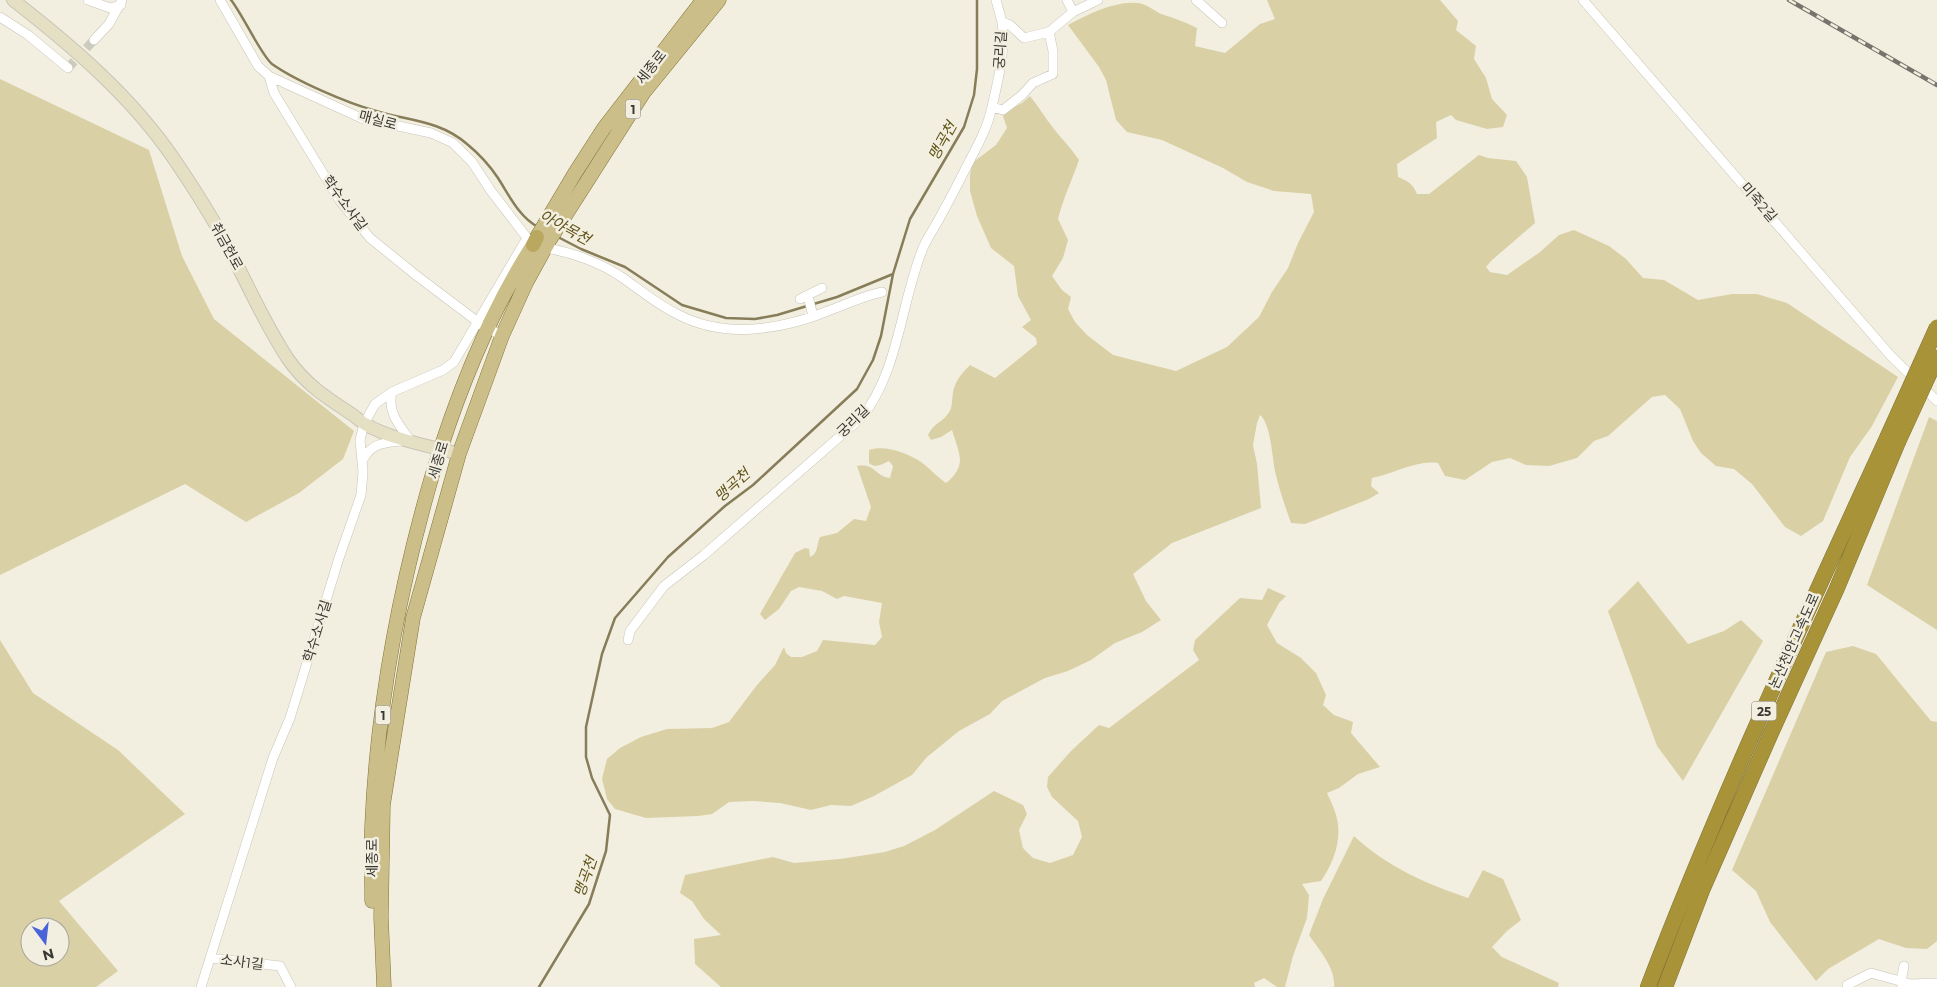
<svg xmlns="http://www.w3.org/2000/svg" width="1937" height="987" font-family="Montserrat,'Noto Sans KR',sans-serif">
<rect width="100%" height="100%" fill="#f2efe1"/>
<path fill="#dad0a5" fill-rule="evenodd" d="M1267 0H1440L1458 21 1456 30 1476 46 1474 59 1486 78 1492 99 1507 115 1503 127 1487 129 1456 120 1451 115 1436 122 1437 138 1397 164 1398 177C1408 181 1413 184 1417 194H1429L1479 155 1488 158 1516 161 1527 177 1535 223 1491 261 1486 267 1490 272 1507 275 1540 252 1559 235 1574 230 1609 246 1626 259 1643 278 1664 280 1698 300 1732 294H1757L1787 303 1898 377 1872 426 1850 457 1823 521 1801 536 1785 527 1752 484 1734 469 1716 466 1701 453 1693 441 1680 409 1665 395 1652 397 1608 436 1594 441 1577 458 1549 466 1526 465 1510 458 1492 462 1465 480 1445 476 1438 463C1415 460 1394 474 1372 478L1371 486 1379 493 1369 499 1305 524 1291 523C1285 506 1279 489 1275 471 1272 457 1271 424 1260 415L1257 423 1253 445 1257 464 1261 508 1172 543 1133 574 1146 601 1161 620 1142 632 1115 643 1091 660 1068 671 1045 678 1002 701 990 714 959 731 927 757 912 775 874 796 851 806 831 805 811 810 780 803 753 801 729 802 712 814 698 816 646 818 615 809 607 799 602 779 607 759 620 748 641 737 667 729 712 728 729 722 757 685 775 665 784 647 786 653 791 657H802L817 651 823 640 875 645 882 637 879 622 882 603 844 596 837 599 822 591 799 587 791 591 779 609 765 620 760 614 795 553 805 548 809 549 810 557C819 553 816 545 820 537L837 533 854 519 866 521 871 507 857 466C876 463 874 476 890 478L893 466 889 461C882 464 876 469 869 463V450C885 444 912 454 925 465 932 471 939 478 946 483 968 465 959 454 952 430L941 437 931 440 928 435C935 422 940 424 947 415 954 408 951 397 954 388 957 379 963 372 970 365L995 378 1037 344 1036 338 1022 327 1031 320 1018 296 1014 266 991 248 977 216 970 191V175L972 163 996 145 1007 128 1002 113 1022 103 1030 96C1039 107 1045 118 1054 129 1062 139 1071 148 1079 160 1072 180 1063 199 1058 219L1068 240 1063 258 1052 276 1062 290 1071 297 1068 309 1075 322 1087 335 1113 355 1176 371 1227 347 1259 317 1272 292 1288 268 1298 243 1314 212 1311 194 1274 191 1247 182 1223 168 1162 140 1127 132 1116 120 1106 80 1099 67 1068 25C1087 15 1114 1 1137 3 1147 4 1153 10 1161 14 1174 18 1185 22 1197 28L1195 46 1225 53 1260 24 1275 19Z
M0 79 149 150 182 256 214 319 354 431 343 459 299 493 246 522 185 484 0 575Z
M1929 417 1937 421V630L1867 585Z
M1638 581 1688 644 1724 631 1741 620 1763 641 1683 781 1657 746 1608 611Z
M1268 588 1286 596 1279 603 1267 625 1277 643 1301 658 1316 673 1326 695 1323 705 1334 715 1353 722 1351 733 1380 767 1358 774 1339 788 1327 793C1330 800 1334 807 1336 815 1343 838 1334 862 1321 881L1302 884 1309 895 1307 918 1293 956 1285 987H1277L1264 978 1254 983 1255 987H721L695 964 694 939 721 935 704 919 692 901 680 893 685 875 773 857 794 863 840 859 885 852 904 846 935 830 994 791 1023 805 1027 814 1019 830 1023 848 1033 858 1050 863 1073 855 1082 837 1078 821 1052 797 1047 787 1048 777 1071 751 1099 725 1109 728 1199 660 1193 650 1195 640 1240 598 1262 600Z
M0 640 33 693 118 750 185 814 59 901 118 971 96 987H0ZM30 927H60V957H30Z
M1853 646 1876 654 1931 721 1937 722V941L1927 949 1906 948 1879 939 1828 969 1816 981 1770 922 1756 891 1732 870 1826 652Z
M1354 836C1387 867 1427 884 1468 898L1483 870 1503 879 1521 920 1507 931 1492 947 1502 957 1559 983 1558 987H1334C1336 968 1319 950 1309 935L1323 899Z"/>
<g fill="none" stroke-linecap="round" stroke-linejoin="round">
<path stroke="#877d59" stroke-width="2.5" d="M231 0C243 15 261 55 272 64 296 81 347 103 376 111 409 121 439 120 467 144 478 153 490 166 498 178 509 195 519 217 538 227
M556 236 581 249 625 267 682 305 726 318 755 319 777 315 837 297 893 274
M539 987 589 904 606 851 610 815 592 778 586 757V727L602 654 615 618 668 557 725 506 753 485 857 389 873 360 881 336 893 274 910 219 964 127 974 95 977 69V0"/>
<path stroke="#cdcabe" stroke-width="9" stroke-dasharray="9 4.5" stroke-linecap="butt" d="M68 68 94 40"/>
<g stroke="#c8c5b7" stroke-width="10">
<path id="minor" d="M88 0 110 8 121 5
M220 0 258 66 269 76 361 118 431 133 453 143 472 162 491 191 531 243
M996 0 1002 22 1010 25 1024 38 1049 32 1073 12 1098 0
M1067 0 1073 12
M1196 0 1222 23
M1583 0 1890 355 1937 401
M0 17 28 35 68 68
M1002 22C1006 50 998 80 992 107L1003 110 1022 95 1033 83 1053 74V51L1049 32
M94 40 109 24 122 0
M269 76 274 93 340 201 370 238 417 276 478 322 502 336
M545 248C572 252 601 263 623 278 640 290 658 305 677 314 700 326 728 331 754 329 779 327 806 320 828 311 847 304 863 296 882 292
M808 296 813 316
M800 299 822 288
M392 392C387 412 399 425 410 440
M362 461C372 443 382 443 401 441
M628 640 630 631 664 586 704 555 861 418C899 372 901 301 923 248 927 238 933 230 938 221 949 201 960 180 970 160 979 143 988 126 992 107
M210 958 280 966 291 987
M1902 985 1901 981 1904 966
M201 987 273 758 290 718 339 558 361 495 363 472 360 440 364 424 375 404 392 392 443 370 454 362 527 238
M1849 987 1847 985 1871 973 1911 984 1937 983"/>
</g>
<g stroke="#c8c5b7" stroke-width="14">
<path id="secondary" d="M13 0C72 46 131 96 174 159 193 187 211 215 227 245 247 283 264 323 288 359 306 385 327 398 353 415 357 418 361 422 365 424 390 439 430 446 459 454"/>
</g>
<g stroke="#827337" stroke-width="15">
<path id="primary" d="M537 237 575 173 604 128 703 0
M372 901C372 876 371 851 372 826 377 707 399 590 432 476 456 397 488 315 533 245
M384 987 381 917 383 805 413 618 459 454 502 336 526 283 549 241 644 92 719 0"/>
</g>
<g stroke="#827337" stroke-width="15">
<path id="trunk" d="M533 245 537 237"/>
</g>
<g stroke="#827337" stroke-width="16">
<path id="motorway" d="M1648 987C1719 801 1804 619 1887 438
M1665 987 1703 888 1771 733 1837 588 1898 442"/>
</g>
<use href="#minor" stroke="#fff" stroke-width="9"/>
<use href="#secondary" stroke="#e5dfc4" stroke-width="12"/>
<use href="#primary" stroke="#cbbe88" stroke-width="14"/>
<use href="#trunk" stroke="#baa860" stroke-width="14"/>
<use href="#motorway" stroke="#a89339" stroke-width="15"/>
<g stroke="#76746c" stroke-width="4.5">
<path id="rail" d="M1789 0 1937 85"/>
</g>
<use href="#rail" stroke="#f2efe1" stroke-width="2.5" stroke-dasharray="8" stroke-linecap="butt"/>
<g stroke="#827337" stroke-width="16" stroke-linecap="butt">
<path id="motorway-bridge" d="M1887 438 1937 327
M1898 442 1937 357"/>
</g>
<use href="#motorway-bridge" stroke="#a89339" stroke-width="15"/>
</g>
<g text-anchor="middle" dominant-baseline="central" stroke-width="5" stroke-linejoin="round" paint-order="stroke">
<g fill="#f2efe1" stroke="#716f67" stroke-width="1">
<rect x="625.5" y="99.5" width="15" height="19" rx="4"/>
<rect x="1751.5" y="701.5" width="25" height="19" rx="4"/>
<rect x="375.5" y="705.5" width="15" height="19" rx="4"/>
</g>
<g font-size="12" font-weight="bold" fill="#3a3833">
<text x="633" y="109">1</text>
<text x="1764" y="711">25</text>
<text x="383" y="715">1</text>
</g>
<g font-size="14" fill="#3a3833" stroke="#f2efe1">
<text transform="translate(1000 50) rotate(-86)">궁리길</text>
<text transform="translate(651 67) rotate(-52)">세종로</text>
<text transform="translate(378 120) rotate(15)">매실로</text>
<text transform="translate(1759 202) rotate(49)">미죽2길</text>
<text transform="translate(345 203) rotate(54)">학수소사길</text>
<text transform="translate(227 246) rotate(61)">취금헌로</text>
<text transform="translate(853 421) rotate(-44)">궁리길</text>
<text transform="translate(438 460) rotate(-73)">세종로</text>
<text transform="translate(317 631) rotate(-73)">학수소사길</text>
<text transform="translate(1794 641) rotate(-66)">논산천안고속도로</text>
<text transform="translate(372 858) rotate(-90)">세종로</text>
<text transform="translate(242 962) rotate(7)">소사1길</text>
</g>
<g font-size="15" font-style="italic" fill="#605215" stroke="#f2efe1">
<text transform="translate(942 141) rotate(-61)">맹곡천</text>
<text transform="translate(565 227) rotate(29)">아야목천</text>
<text transform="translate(732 485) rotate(-42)">맹곡천</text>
<text transform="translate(585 877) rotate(-71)">맹곡천</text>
</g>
</g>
<g transform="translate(45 942) rotate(165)"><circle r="24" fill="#f2efe1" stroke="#a8a69b"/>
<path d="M0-4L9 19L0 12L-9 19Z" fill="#4964d8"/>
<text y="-8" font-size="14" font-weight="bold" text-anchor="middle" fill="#3a3833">N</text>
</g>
</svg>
